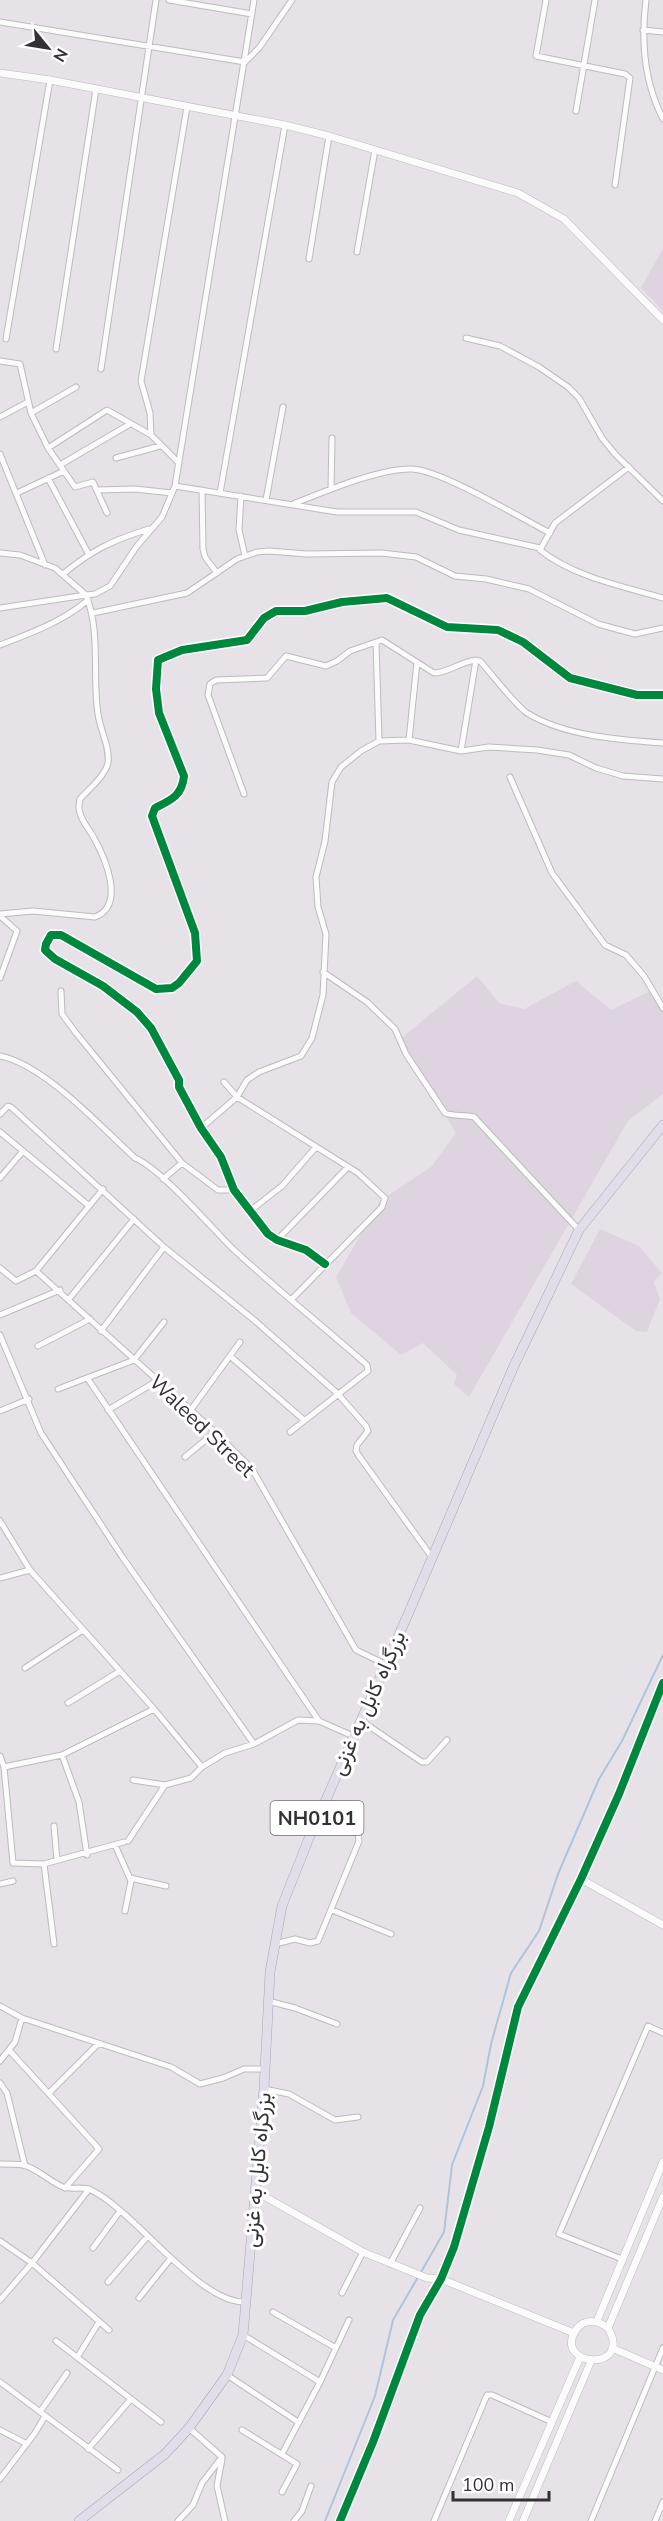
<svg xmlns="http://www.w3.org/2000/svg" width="663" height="2521" font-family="'Nunito Sans',Vazirmatn,sans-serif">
<rect width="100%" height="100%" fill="#e7e2e7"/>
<path fill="#ded4e0" d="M663 248V311L641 288Z
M477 976 499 1003 524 1009 576 981 611 1010 650 991 663 1009V1094L628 1121 469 1397 454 1384 457 1375 423 1343 401 1355 351 1313 336 1277 381 1200 431 1167 456 1133 400 1039Z
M600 1229 639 1246 662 1273 654 1282 660 1299 647 1332 636 1331 571 1284Z"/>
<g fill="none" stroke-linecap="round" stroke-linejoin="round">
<path stroke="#b1c2db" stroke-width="2" d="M421 2272 444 2232 452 2165 483 2086 491 2044 511 1973 539 1931 558 1874 599 1779 622 1741 663 1655
M325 2521 375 2396 393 2320 418 2277"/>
<g stroke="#bebabe" stroke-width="7">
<path id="minor" d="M169 0 252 14
M546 0 536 56 625 74 630 78 615 185
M646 0C641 40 644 82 663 119
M0 22 245 62
M643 30 663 32
M246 61 259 48 292 0
M576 111 595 0
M357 252 375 150
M309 259 329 136
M466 338 500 346 539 367 568 387 579 398 602 438 615 454 663 501
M6 339 50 80
M56 349 96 89
M0 361 20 364 31 413 48 448 75 487 93 482 107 513
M101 369 156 0
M31 413 76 387
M0 417 28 402
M48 448 107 410 151 435
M0 454 45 565
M116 458 160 446
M179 463 151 435 150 413 141 381 187 107
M60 465 130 424
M629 467 555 523 540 550C574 577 622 586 663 598
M48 478 88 553
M175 486 337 512H416L459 530 540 548
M331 489 332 438
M97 490 135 489 172 493
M202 490 203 549 205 557 217 573
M17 493 64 471
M220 493 285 125
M241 496 239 530 245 556
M266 500 283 407
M293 504C323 492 380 468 412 469 441 470 519 517 550 533
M0 553 20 555 55 568 86 595 95 594 110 586 137 546 162 517 175 486 254 0
M63 574C92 550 113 540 149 529
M0 608 86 595C101 633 92 674 98 714 100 730 110 746 108 763 105 776 88 790 80 799 79 804 78 809 80 813 82 822 90 830 94 838 105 858 126 905 95 917L33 911 0 914
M93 613 187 593 237 559 257 552 269 551 307 554 382 553 416 557 455 576 486 579 529 589 598 624 635 634 663 628
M376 642 379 741
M0 645C31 633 62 622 88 600
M409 740 417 662
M461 751 476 660
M510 777 552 873 605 945 626 955 644 976 663 1008
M244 794 208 695 210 684 216 680 267 678 286 656 326 666 337 661 350 651 382 640 434 673C450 673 465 658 480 661 492 674 514 704 527 713 564 736 620 740 663 743
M0 916 17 931 0 978
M323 972 367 1002 395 1029 406 1054 445 1113C455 1117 464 1114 474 1117L579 1230
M61 991 62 1014 76 1033 182 1163 218 1190H234
M0 1056C45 1065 101 1127 135 1158 160 1168 210 1226 232 1248 275 1288 323 1326 367 1365L368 1371 290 1432
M224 1082 237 1097 358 1173 385 1198 382 1207 292 1299
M0 1114 8 1106 11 1107 164 1247 254 1320 337 1393 366 1426 368 1431 357 1445 356 1451 359 1456 431 1556
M201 1128 237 1097 247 1080 259 1072 301 1056 312 1038 323 995 326 934 318 907 316 877 325 841 332 782 341 767 361 751 379 741 409 740 461 751 489 747 537 750 569 755 596 768 623 776 663 779
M0 1132 88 1205
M0 1178 23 1151
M163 1179 182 1163
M250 1211 282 1186 316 1147
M277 1240 348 1167
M325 1264 306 1250 277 1240 268 1234 234 1190 221 1157 201 1128 179 1087V1080L151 1028 137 1012 103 986 55 959 45 950 46 944 51 935H61L156 989 172 988 179 983 197 961 195 933 152 816 155 808C171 800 182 796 184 776L159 713 156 689 158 660 182 650 247 640 264 618 276 611H305L342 602 387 598 447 627 498 630 523 642 570 678 637 695H663
M0 1268 16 1281 36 1271 215 1432 252 1469 356 1650 385 1664
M36 1271 103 1189
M69 1299 134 1219
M0 1315 60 1290
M101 1331 164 1247
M0 1335 41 1433 123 1558 254 1744
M38 1346 90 1319
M230 1356 304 1420
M88 1379 319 1721
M58 1389 134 1360 164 1322
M108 1410 157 1381
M0 1411 29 1399
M190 1411 240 1342
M185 1457 215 1432
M0 1521 30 1570 154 1709 202 1767
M0 1578 30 1570
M25 1668 83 1630
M68 1703 120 1671
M360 1720 422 1762H427L447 1740
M62 1755 79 1802 87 1855
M0 1756 4 1767 13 1863 44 1864 124 1842
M4 1767 62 1755 154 1709
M133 1780 165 1785 191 1778 202 1767 225 1753 254 1744 298 1720 319 1721 353 1736
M54 1826 57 1860
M128 1841 165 1785
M115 1845 131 1881 125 1911
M44 1864 54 1944
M130 1878 166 1886
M0 1884 13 1881
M332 1910 391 1934
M275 1944 295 1939 310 1943 318 1941 359 1841C359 1820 341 1810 324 1802
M268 2001 295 2008 337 2024
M0 2006 22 2018 171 2067 200 2084 223 2078 244 2069H265
M9 2050 99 2149 65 2188
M0 2061 15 2042 22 2018
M0 2083 7 2093 25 2166
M264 2089 289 2094 335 2120 358 2117
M50 2092 98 2044
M0 2164C7 2164 16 2164 23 2165 37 2168 50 2182 63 2187 72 2190 83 2186 91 2190 134 2210 198 2303 245 2302
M0 2241 32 2263 109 2330
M93 2248 120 2211
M622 2259 559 2234 648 2026 663 2033
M390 2264 420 2208
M108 2282 147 2237
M342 2293 363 2252
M139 2298 171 2258
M0 2300 32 2263 89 2189
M273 2312 336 2348
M243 2335 320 2382
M56 2341 161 2422
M78 2356 99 2322
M227 2375 298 2422
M0 2382 118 2470
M40 2412 67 2373
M189 2428 222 2457
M0 2430 27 2444
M242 2430 297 2464 282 2492
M88 2449 131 2399
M282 2454 320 2382 349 2320
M222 2459 217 2486 225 2521
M0 2479 35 2433 45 2416
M178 2521 193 2505 202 2483 222 2457
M294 2521 302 2511 311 2486
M340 2521 373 2442 420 2315 441 2279
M434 2521 487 2395H492L552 2422
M591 2521 663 2348
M655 2521 663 2502"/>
</g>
<g stroke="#bebabe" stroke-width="8">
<path id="tertiary" d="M0 73 50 80 285 125 329 136 518 193 564 219 663 320
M581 1879 663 1925
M255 2191 363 2252 427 2278 441 2279 574 2333
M441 2279 454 2247 489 2127 518 2007 581 1879 619 1794 663 1683
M597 2321 663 2162
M608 2328C598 2320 584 2318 576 2330 552 2367 634 2373 608 2328L663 2197
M612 2348 663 2370
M509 2521 580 2357
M523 2521 591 2361"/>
</g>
<g stroke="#aaa6b7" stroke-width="10">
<path id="trunk" d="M79 2521 165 2454 189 2428 227 2375 243 2335 264 2089 270 1972 282 1906 309 1838 409 1612 513 1368 579 1230 663 1125"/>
</g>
<use href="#minor" stroke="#fbfbfb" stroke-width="5"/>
<use href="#tertiary" stroke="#fbfbfb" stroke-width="7"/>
<use href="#trunk" stroke="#e1deea" stroke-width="9"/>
<g stroke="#fff" stroke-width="11">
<path id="cycleway" d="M325 1264 306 1250 277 1240 268 1234 234 1190 221 1157 201 1128 179 1087V1080L151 1028 137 1012 103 986 55 959 45 950 46 944 51 935H61L156 989 172 988 179 983 197 961 195 933 152 816 155 808C171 800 182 796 184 776L159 713 156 689 158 660 182 650 247 640 264 618 276 611H305L342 602 387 598 447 627 498 630 523 642 570 678 637 695H663
M340 2521 373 2442 420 2315 441 2279 454 2247 489 2127 518 2007 581 1879 619 1794 663 1683"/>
</g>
<use href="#cycleway" stroke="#00873e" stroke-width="8"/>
</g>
<g text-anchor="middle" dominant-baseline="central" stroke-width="6" stroke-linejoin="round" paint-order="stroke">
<rect fill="#fff" stroke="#716f72" stroke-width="1.5" x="270.5" y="1801" width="93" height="34" rx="4.5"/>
<g font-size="20" font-weight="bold" fill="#343135">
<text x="317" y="1818">NH0101</text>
</g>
<g font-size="21" fill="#343135" stroke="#fff">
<text transform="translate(202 1426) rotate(44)">Waleed Street</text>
<text transform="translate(368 1703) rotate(-66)">بزرگراه کابل به غزنی</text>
<text transform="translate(257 2170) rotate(-85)">بزرگراه کابل به غزنی</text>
</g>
</g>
<g transform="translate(48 48) rotate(120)" stroke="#ffffff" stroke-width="4.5" paint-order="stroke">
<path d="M0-4.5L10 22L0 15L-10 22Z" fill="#343135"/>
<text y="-9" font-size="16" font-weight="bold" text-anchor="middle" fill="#343135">N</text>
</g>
<path d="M453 2491v9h96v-9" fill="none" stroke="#343135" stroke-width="3"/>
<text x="462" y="2491" font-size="18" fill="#343135" stroke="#ffffff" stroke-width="4.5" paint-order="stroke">100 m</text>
</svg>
